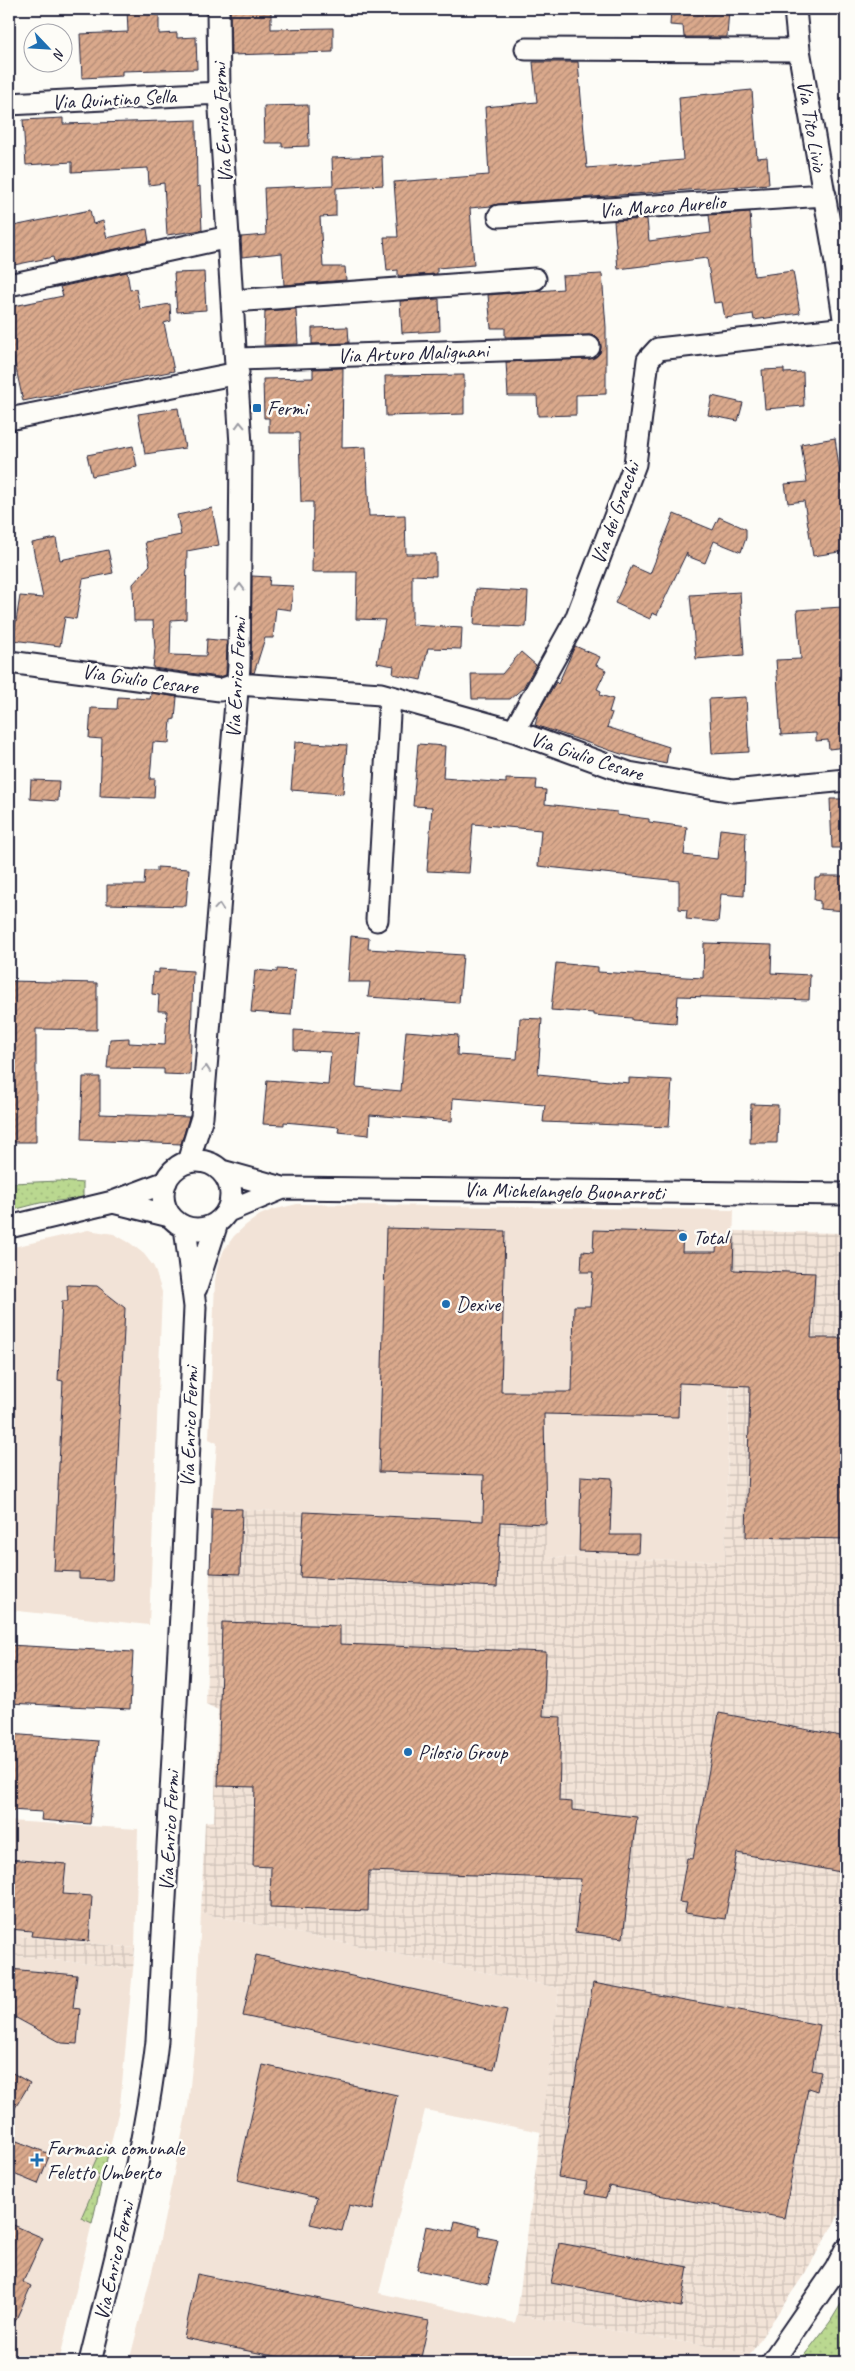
<svg xmlns="http://www.w3.org/2000/svg" width="855" height="2371" font-family="Caveat,sans-serif">
<defs>
<pattern id="industrial-grid" width="8" height="8" patternUnits="userSpaceOnUse" patternTransform="scale(1.25)"><rect width="8" height="8" fill="#f2e3d7"/><path d="M0 4h8M4 0v8" fill="none" stroke="#cfc2b9"/></pattern>
<pattern id="grass-dots" width="8" height="8" patternUnits="userSpaceOnUse" patternTransform="scale(1.25)"><rect width="8" height="8" fill="#bad890"/><path d="M2 2h.1M6 6h.1" fill="none" stroke="#a0b97d" stroke-width="1.8" stroke-linecap="round"/></pattern>
<pattern id="building-hatch" width="6" height="6" patternUnits="userSpaceOnUse" patternTransform="scale(1.25)"><rect width="6" height="6" fill="#daa98c"/><path d="M-1 1l2-2M0 6l6-6M5 7l2-2" fill="none" stroke="#b08974"/></pattern>
</defs>
<rect width="100%" height="100%" fill="#fdfcf7"/>
<filter id="ink" filterUnits="userSpaceOnUse"><feTurbulence type="fractalNoise" baseFrequency=".02" numOctaves="2"/><feDisplacementMap in="SourceGraphic" scale="10" xChannelSelector="R" yChannelSelector="G"/><feConvolveMatrix kernelMatrix="1 2 1 2 8 2 1 2 1" color-interpolation-filters="sRGB"/></filter>
<g filter="url(#ink)">
<path fill="#f2e3d7" d="M297 1204 734 1210 725 1561 546 1557 545 1524 212 1508 217 1443 209 1439 215 1281 218 1265 224 1250 234 1236 246 1225 260 1215 272 1210Z
M88 1230 114 1234 130 1243 144 1254 154 1267 162 1292 149 1625 9 1610V1248Z
M9 1821 138 1829 135 1948 9 1935Z
M201 1913 559 1988 541 2132 425 2110 379 2293 515 2323 517 2315 751 2353 745 2362H129L159 2244 188 2106 196 2026Z
M9 1955 133 1969 120 2105 59 2362H9Z"/>
<path fill="url(#industrial-grid)" d="M734 1231 846 1233V2203L805 2273 751 2353 517 2315 559 1988 201 1913 205 1822 214 1821 218 1710 206 1704 212 1508 546 1524V1557L725 1561Z
M9 1935 135 1948 133 1969 9 1955Z"/>
<path fill="url(#grass-dots)" stroke="#6e7d66" d="M9 1179 12 1183 59 1181 83 1183V1198L40 1203 9 1211Z
M99 2153 108 2154 92 2223 81 2218 100 2175 91 2171Z
M846 2296V2362H799L830 2322Z"/>
<path fill="url(#building-hatch)" stroke="#22223b" d="M127 9H159V34L177 33V38L196 37 197 69 122 71V76L82 78 80 34 128 32Z
M230 9H271V29L333 28V52L231 55Z
M671 9H729L727 37H684L683 26 670 25Z
M533 62H578L587 168 683 160 679 97 752 90 757 158 767 157 769 184 498 204 491 206 470 208 474 265 437 268V274L398 276V270L387 271 384 237H398L394 182 489 175 485 107 537 102Z
M308 105 309 146 282 147V143H265L264 106Z
M63 118V124L196 120 197 187 200 186 202 230 167 235 164 183 149 185 148 168 72 172V162L26 165 23 120Z
M382 156 383 185 336 188V216L320 217 323 267H345L346 280 284 285 282 253 242 257 241 237 266 235 264 188 333 185 332 158Z
M90 210 93 224 103 221 107 238 147 229 149 242 54 262 53 257 9 266V227Z
M750 212 754 276 793 271 800 313 754 320 753 314 725 318 722 302 714 303 707 258 618 269 614 221 647 219 649 241 711 233 709 215Z
M127 272 130 290 136 289 140 309 170 304 171 321 164 323 174 371 23 401 13 355H9V307L63 296 60 287Z
M204 272 206 310 177 312 174 273Z
M602 274 606 327V394L576 395V415L538 416 537 396H508L506 362 590 359 600 353 601 347 600 341 595 336 589 335 505 337V328H491L488 295 563 289 562 276Z
M439 299 440 331 402 333 400 301Z
M296 309 298 344 264 345 265 311Z
M348 327 349 343 312 344V328Z
M343 368 342 448 366 447 369 516 405 515 406 554H436V576L412 575V625L462 628 461 649 428 648 421 680 393 674 394 666 377 663 385 620 356 619 357 572H312L313 502H301L299 433H269V418H264L263 379 313 378V369Z
M784 369V373L803 372 804 406 765 409 762 370Z
M464 375V414L386 416 385 376Z
M712 396 743 403 738 421 708 415Z
M178 408 185 448 145 454 138 414Z
M835 438 846 518V551L813 556 804 501 788 503 785 484 807 482 801 444Z
M133 446 137 467 92 476 87 455Z
M212 508 219 545 187 551 186 619 171 620 170 655 206 656 207 639 227 641 226 675 219 677 153 668 155 648 153 621H134L133 584 150 565 145 542 181 535 177 515Z
M674 514 713 530 719 517 746 529V538L741 552 714 541 705 563 687 556V552L657 615 652 613 650 619 615 603 632 566 650 574Z
M56 538 60 560 108 550 113 573 83 579 76 619 65 617 60 646 13 640 20 596 43 598 32 543Z
M252 576 270 577 269 585 293 586 291 610 276 608 273 638H265L254 673 251 672Z
M476 589 528 592 526 627 474 625Z
M740 592 744 655 696 659 690 595Z
M842 607 846 674V747L829 749 828 740 816 741V733L781 735 776 660 801 659 797 610Z
M575 646 600 657 596 665 606 670 597 689 601 691 600 695 613 699 609 712 612 713 607 727 669 747 666 764 621 754 535 725 539 711 556 682 558 684Z
M521 652 536 665 523 688 510 699H472L471 674H502Z
M151 693 177 697 175 719 171 720 169 743 153 742 150 779H155L154 798 100 796 102 739 89 738 91 708 117 709 118 697 150 699Z
M746 697 749 752 712 754 709 699Z
M295 742 347 745 343 794 291 790Z
M418 744 445 746 443 778 506 783V779L537 780 536 789 546 790 545 804 617 812V815L649 819V822L687 827 684 855 717 859 720 829 746 832 744 896 721 894 718 922 686 919 687 910 679 909V881L538 866 541 830 473 824 469 873 427 871 432 807 413 806Z
M31 780 59 781 58 801 30 799Z
M830 799H846V848H832Z
M157 867 189 869 186 906 107 904V885H144L145 871H157Z
M821 876H846V911L820 909V901L814 900 815 878H820Z
M351 936 369 938 368 949 463 955 459 1003 368 997 370 982H348Z
M704 943 772 945 771 973 810 975 809 1000 678 996 676 1023 632 1020V1018L593 1015V1013L551 1010 556 963 598 967V972L703 978Z
M159 969 193 971 190 1075 164 1074V1069L107 1068 110 1039 129 1038V1043L165 1045 167 1011H158L159 995 152 994 153 972 159 973Z
M277 969 295 970 291 1015 251 1012 255 970 277 972Z
M9 981 97 983V1030L36 1029V1142H9Z
M520 1018 542 1019 538 1074 629 1083V1078L672 1080 669 1127 543 1122 545 1105 453 1098 452 1121 370 1115 369 1135 338 1132 339 1127 284 1122V1125L263 1124 267 1080 328 1085 331 1052 294 1050V1030L360 1034 356 1087 401 1091 406 1031 458 1035 457 1055 517 1059Z
M83 1077H100V1114L189 1117 181 1144 81 1140Z
M751 1104 778 1105 777 1143H750Z
M386 1228 505 1231 501 1392H572L574 1306H590L593 1272H581L582 1251 593 1252 594 1230 683 1233 682 1252H716L717 1237H734L733 1270 815 1273 811 1338H846V1539L746 1537 750 1386 679 1383 678 1417 544 1414 546 1524 500 1522 497 1587 300 1577 304 1512 483 1521 484 1475 379 1472Z
M67 1285 97 1286 125 1308 112 1580 79 1579V1572L54 1571 63 1381 58 1380 62 1301H68Z
M581 1476 612 1478 610 1535H639L638 1553 579 1551Z
M212 1508 242 1509 240 1574 210 1573Z
M222 1622 340 1626V1644L546 1652 543 1716 561 1717 559 1801 572 1802V1810L637 1817 623 1938 575 1932 581 1879 369 1871 368 1911 270 1907 271 1867 253 1866 255 1787 218 1786Z
M9 1645 133 1652 130 1709 9 1703Z
M719 1713 846 1737V1873L737 1853 725 1919 685 1913 687 1903 679 1902 687 1858 693 1859Z
M9 1734 98 1741 90 1824 41 1820 42 1812 9 1810Z
M9 1859 66 1864 63 1894 92 1896 89 1941 31 1936 32 1931 9 1929Z
M256 1955 507 2010 494 2070 243 2016Z
M9 1969 77 1975 73 2008 80 2009 77 2044 62 2043 9 2014Z
M593 1983 820 2025 812 2070 821 2072 817 2091 808 2088 784 2218 609 2186 606 2198 585 2194 587 2182 558 2177Z
M263 2065 397 2095 373 2210 349 2205 342 2231 310 2224 317 2198 237 2180Z
M9 2071 30 2083 9 2118Z
M9 2138 50 2154 38 2184 9 2172Z
M455 2221 480 2227 479 2236 498 2240 488 2284 417 2270 426 2226 453 2231Z
M9 2223 43 2238 23 2282 31 2286 9 2335Z
M559 2243 688 2267 681 2307 551 2283Z
M197 2274 429 2321 420 2362H303L184 2338Z"/>
<g fill="none" stroke-linecap="round" stroke-linejoin="round">
<g stroke="#22223b" stroke-width="25">
<path id="minor" d="M795 9 799 50 835 257 846 332
M526 49 799 50
M9 104 219 93
M499 216 825 195
M9 285 229 237
M233 301 535 279
M237 359 589 347
M9 419 238 373
M9 662 220 690 238 684 381 694 514 731 629 773 733 791 846 780
M514 731 576 619 635 464 648 360 658 349 846 328
M377 920 390 697
M163 1195a34 34 0 1 1 68 0a34 34 0 1 1-68 0Z
M188 1162 202 1117 239 666 241 445 219 93 218 9
M222 1171 283 1188 846 1194
M113 1202 170 1216
M228 1211 283 1188
M9 1227 113 1202 166 1182
M196 1288 217 1223
M90 2362C116 2256 145 2149 157 2041L183 1578 195 1307 185 1227
M772 2362 836 2269 846 2249"/>
</g>
<use href="#minor" stroke="#fdfcf7" stroke-width="21"/>
</g>
<defs><path id="oneway-chevron" d="M-2-3.5L2.5 0L-2 3.5" fill="none" stroke-width="1.6" stroke-linecap="round" stroke-linejoin="round" transform="scale(1.25)"/></defs>
<g stroke="#9a9aa2">
<use href="#oneway-chevron" transform="translate(240 425) rotate(-92)"/>
<use href="#oneway-chevron" transform="translate(240 587) rotate(-89)"/>
<use href="#oneway-chevron" transform="translate(219 907) rotate(-85)"/>
<use href="#oneway-chevron" transform="translate(206 1069) rotate(-85)"/>
</g>
</g>
<g fill="#1f6fb2" stroke="#fdfcf7" stroke-width="2">
<rect x="252" y="403" width="10" height="10" rx="2.5"/>
<circle cx="683" cy="1237" r="5"/>
<circle cx="446" cy="1304" r="5"/>
<circle cx="408" cy="1752" r="5"/>
<path d="M34.5 2152.5h5v5h5v5h-5v5h-5v-5h-5v-5h5z"/>
</g>
<g text-anchor="middle" dominant-baseline="central" stroke-width="5" stroke-linejoin="round" paint-order="stroke">
<g font-size="21" fill="#22223b" stroke="#fdfcf7">
<text transform="translate(114 99) rotate(-3)">Via Quintino Sella</text>
<text transform="translate(222 123) rotate(-93)">Via Enrico Fermi</text>
<text transform="translate(812 126) rotate(80)">Via Tito Livio</text>
<text transform="translate(662 206) rotate(-4)">Via Marco Aurelio</text>
<text transform="translate(413 353) rotate(-2)">Via Arturo Malignani</text>
<text transform="translate(615 513) rotate(-70)">Via dei Gracchi</text>
<text transform="translate(236 678) rotate(-87)">Via Enrico Fermi</text>
<text transform="translate(140 679) rotate(8)">Via Giulio Cesare</text>
<text transform="translate(587 756) rotate(18)">Via Giulio Cesare</text>
<text transform="translate(564 1191) rotate(1)">Via Michelangelo Buonarroti</text>
<text transform="translate(189 1427) rotate(-88)">Via Enrico Fermi</text>
<text transform="translate(169 1831) rotate(-87)">Via Enrico Fermi</text>
<text transform="translate(114 2261) rotate(-77)">Via Enrico Fermi</text>
</g>
<g font-size="21" fill="#22223b" stroke="#fdfcf7" text-anchor="start">
<text x="267" y="408">Fermi</text>
<text x="693" y="1237">Total</text>
<text x="456" y="1304">Dexive</text>
<text x="418" y="1752">Pilosio Group</text>
<text x="47" y="2148">Farmacia comunale<tspan x="47" dy="24">Feletto Umberto</tspan></text>
</g>
</g>
<rect width="855" height="2371" fill="none" stroke="#fdfcf7" stroke-width="30"/>
<rect x="15" y="15" width="825" height="2341" fill="none" stroke="#22223b" stroke-width="2" filter="url(#ink)"/>
<g transform="translate(48 48) rotate(115)"><circle r="24" fill="#fdfcf7" stroke="#a5a5ac"/>
<path d="M0-4L9 19L0 12L-9 19Z" fill="#1f6fb2"/>
<text y="-8" font-size="14" font-weight="bold" text-anchor="middle" fill="#22223b">N</text>
</g>
</svg>
